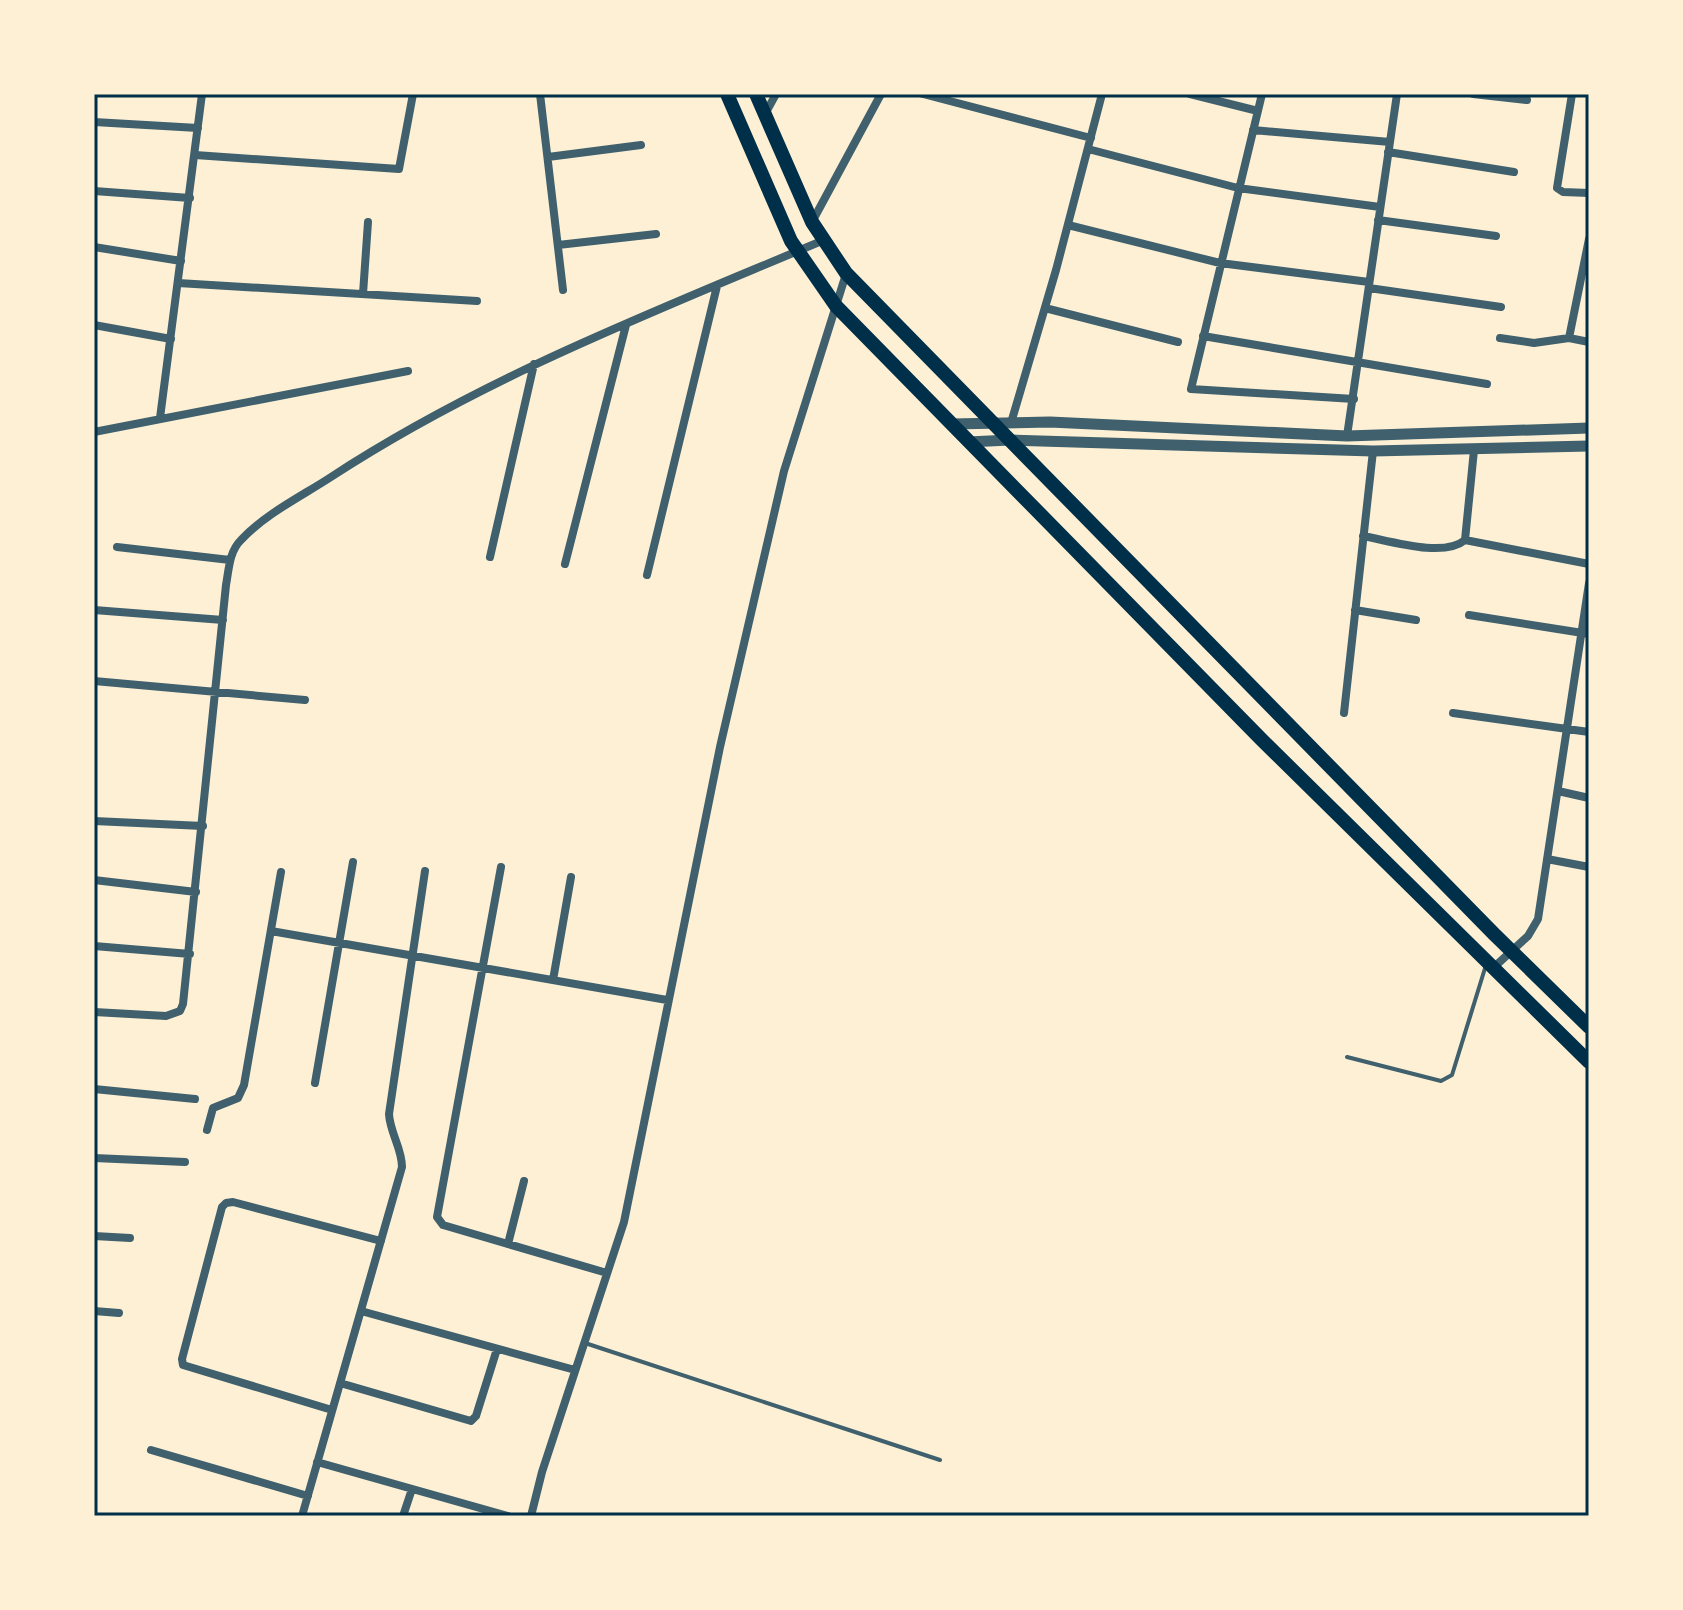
<svg xmlns="http://www.w3.org/2000/svg" width="1683" height="1610" font-family="Montserrat,sans-serif">
<rect width="100%" height="100%" fill="#fdf0d5"/>
<g fill="none" stroke-linecap="round" stroke-linejoin="round">
<path stroke="#3f606c" stroke-width="4" d="M1347 1057 1441 1081 1452 1075 1486 965
M585 1343 940 1460"/>
<path stroke="#3f606c" stroke-width="8" d="M540 94 563 290
M923 94 1091 138
M1190 94 1258 111
M1262 94 1191 389 1354 399
M1473 94 1527 100
M1572 94 1557 188 1563 192 1589 193
M765 114 776 94
M94 122 198 128
M1253 130 1390 142
M1088 149 1238 188 1380 207
M1388 152 1514 172
M195 155 399 169 413 94
M548 157 641 145
M94 191 190 198
M1378 220 1496 236
M812 222 881 94
M1068 225 1220 263 1369 282
M1589 239 1569 338 1589 342
M558 245 656 234
M94 247 181 261
M178 283 477 301
M1369 288 1501 307
M363 294 368 222
M1045 308 1178 342
M94 325 171 339
M1203 336 1487 384
M1500 338 1534 343 1569 338
M160 418 202 94
M1011 423 1056 270 1102 94
M94 432 408 371
M1347 436 1397 94
M1474 450 1465 540 1589 564
M1363 536C1390 541 1444 558 1465 540
M117 547 230 560
M490 557 534 364
M565 564 626 325
M647 575 717 286
M94 610 223 620
M1355 610 1416 620
M1469 615 1589 634
M94 681 305 700
M1344 713 1373 451
M1453 713 1589 732
M1558 791 1589 798
M94 821 203 826
M1547 859 1589 867
M501 867 437 1217 443 1225 607 1273
M94 880 196 892
M271 931 667 1000
M94 946 190 954
M1492 969 1528 936 1538 919 1589 583
M553 980 571 877
M94 1012 166 1016 180 1011 183 1004 226 585C229 569 229 552 241 540 265 514 302 496 331 477 484 377 656 311 824 240
M315 1083 353 862
M94 1089 195 1099
M207 1130 213 1108 238 1098 244 1085 281 872
M94 1158 185 1162
M94 1236 130 1238
M508 1244 524 1181
M94 1311 119 1313
M361 1311 575 1370
M340 1383 471 1421 476 1416 497 1349
M332 1410 183 1365 182 1359 222 1207 226 1203 233 1202 381 1241
M151 1450 308 1496
M317 1462 508 1516
M302 1516 402 1167C402 1148 390 1133 389 1114L425 871
M403 1516 412 1489
M531 1516 542 1472 624 1222 720 747 784 471 846 274"/>
<path stroke="#3f606c" stroke-width="11" d="M951 424 1050 422 1347 436 1589 428
M968 442 1010 440 1373 451 1589 446"/>
<path stroke="#003049" stroke-width="14" d="M727 94 791 241 836 306 1261 739 1589 1062
M756 94 812 222 846 273 1494 934 1589 1027"/>
</g>
<rect width="1683" height="1610" fill="none" stroke="#fdf0d5" stroke-width="192"/>
<rect x="96" y="96" width="1491" height="1418" fill="none" stroke="#003049" stroke-width="3"/>
</svg>
